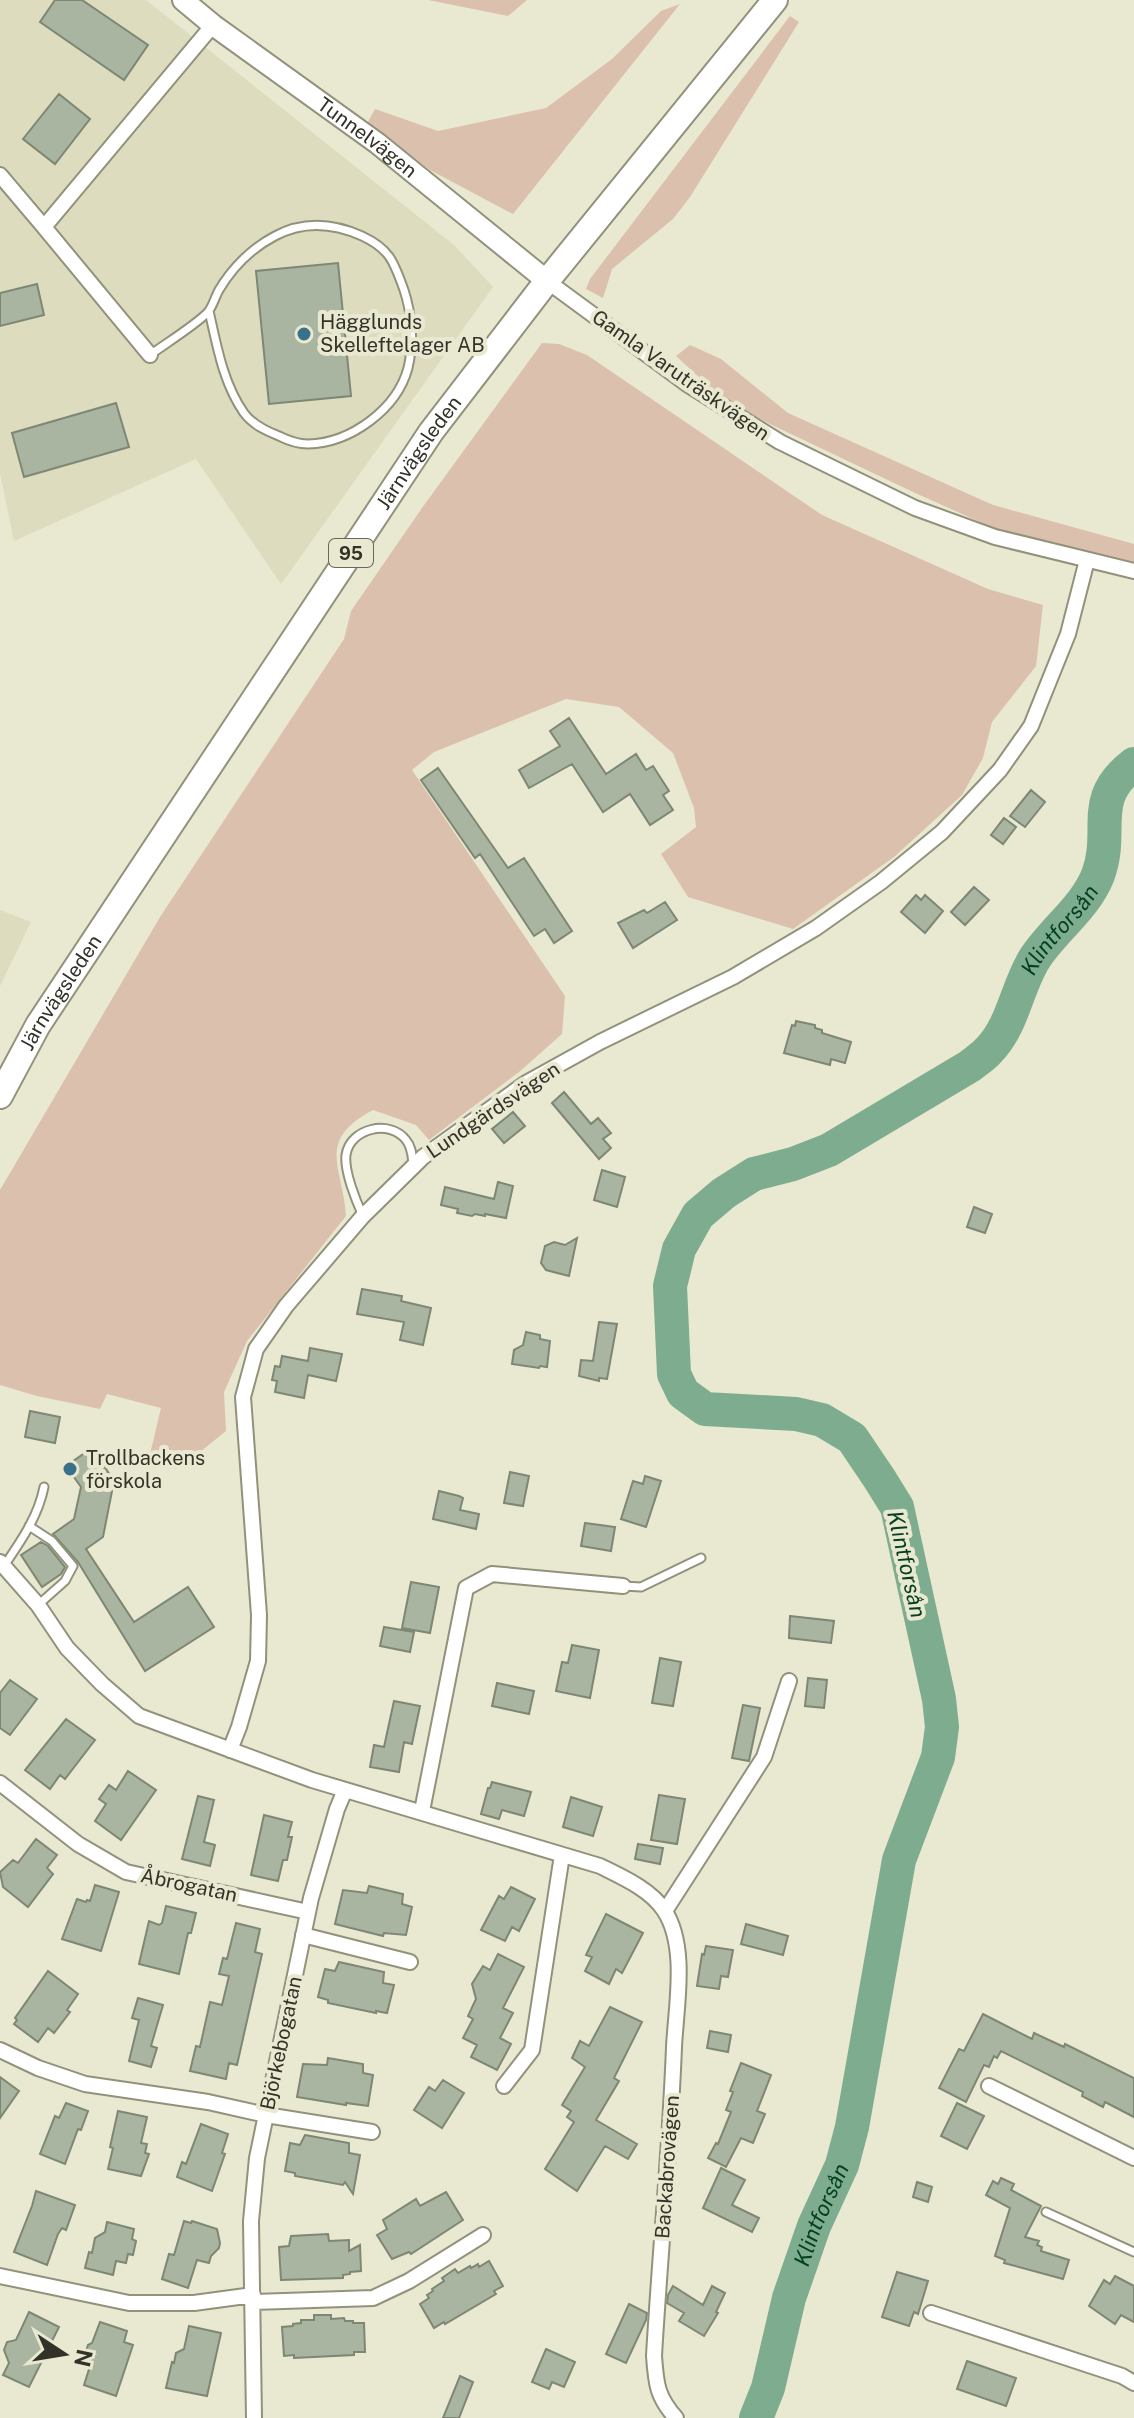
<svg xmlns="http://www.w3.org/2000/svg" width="1134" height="2418" font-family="'Public Sans',sans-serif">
<rect width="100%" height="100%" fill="#e9e8d1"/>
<path fill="#dddcbe" d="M0 0H146L454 245 493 287 281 584 196 459 14 541 0 473Z
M0 910 31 922 0 986Z"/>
<path fill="#dcc0ae" d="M428 0H527L508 16Z
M680 4 513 214 430 170 368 122 375 109 438 131 546 108 612 59 661 11Z
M790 16 799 22 690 197 673 219 612 269 603 298 586 289 590 279Z
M542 343 559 344 587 355 822 515 988 589 1043 605 1036 666 992 722 983 758 962 795 894 857 793 929 688 897 661 854 696 827 694 808 673 753 619 707 566 699 434 752 412 770 565 996 562 1034 519 1072 429 1140 416 1125 373 1110C315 1141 343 1167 346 1216L247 1341 224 1392 226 1431 179 1469 147 1467 161 1408 107 1394 100 1409 37 1396 0 1385V1190L160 917 344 639 351 611 422 508Z
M690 345 721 359 788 413 993 505 1134 544V564L1000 531 913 492 728 404 676 356Z"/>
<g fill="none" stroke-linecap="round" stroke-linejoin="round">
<path stroke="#7eac8e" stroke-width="34" id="s1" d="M756 2418 768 2388 789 2298 814 2226 842 2165 852 2127 899 1860 938 1757 942 1727 939 1699 897 1507 879 1478 852 1438 822 1420 796 1414 705 1409 683 1393 674 1374 670 1286 679 1249 698 1215 724 1193 754 1174 793 1164 829 1150 970 1066C976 1061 984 1056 989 1050 1013 1026 1017 986 1035 958 1054 929 1085 908 1098 875 1115 829 1087 800 1134 764"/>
</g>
<path fill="#aab5a1" stroke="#7d8774" stroke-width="2" d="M55 0H82L148 45 124 80 40 22Z
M59 94 90 119 55 164 23 139Z
M338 263 351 396 269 404 256 271Z
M37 284 44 315 0 326V293Z
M116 403 129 447 24 477 12 433Z
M569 718 606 774 636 754 646 770 653 766 669 791 663 795 673 810 650 825 630 794 603 812 572 764 529 788 519 770 560 746 550 731Z
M438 768 508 868 524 858 572 931 554 943 545 929 534 936 480 854 475 858 421 780Z
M1031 790 1045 802 1025 827 1010 816Z
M1004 818 1016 827 1003 844 991 835Z
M974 887 989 900 965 925 951 912Z
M916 895 921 900 925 895 943 911 925 933 901 912Z
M665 902 677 920 633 948 618 923 644 910 647 913Z
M796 1021 815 1025V1028L822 1030V1033L851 1042 845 1063 831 1059 830 1065 784 1053 792 1025 795 1026Z
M564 1092 591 1124 598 1118 611 1133 603 1139 611 1148 599 1159 552 1103Z
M513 1112 525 1126 504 1143 492 1129Z
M602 1170 625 1177 617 1207 594 1200Z
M498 1182 513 1186 506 1218 485 1214V1216L475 1214 472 1216 457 1213 458 1209 441 1205 445 1187 494 1199Z
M974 1207 992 1214 985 1233 967 1227Z
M577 1238 569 1276 546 1270 541 1263 545 1246 554 1242 565 1245Z
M362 1289 402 1296 401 1301 431 1308 423 1345 400 1340 404 1322 357 1314Z
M599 1322 617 1324 607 1379 599 1378V1381L579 1376 581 1360 593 1361Z
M526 1332 540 1335V1339L550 1341 547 1367 540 1366 539 1368 512 1364 514 1350 523 1345Z
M310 1348 342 1354 336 1381 308 1375 304 1398 275 1392 277 1381 272 1380 275 1366 280 1367 282 1356 308 1361Z
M30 1411 60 1417 55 1443 25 1437Z
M92 1448 114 1481 103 1537 86 1549 134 1622 188 1587 214 1627 145 1671 78 1562 53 1534 74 1519 81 1487 66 1466Z
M510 1472 529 1476 523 1506 504 1503Z
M645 1476 661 1481 646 1527 621 1519 633 1481 643 1484Z
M439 1491 459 1496 463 1498 460 1510 479 1514 476 1529 433 1519Z
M585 1523 615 1527 611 1551 581 1546Z
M41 1542 48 1546 65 1567 61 1574 42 1587 21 1555Z
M411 1582 439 1587 430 1633 402 1628Z
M790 1616 834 1621 831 1643 789 1638Z
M384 1627 414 1632 410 1652 380 1646Z
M572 1645 599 1650 590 1698 556 1691 562 1662 568 1663Z
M660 1658 681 1662 673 1706 652 1703Z
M808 1678 827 1680 824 1708 805 1706Z
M10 1680 37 1699 10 1735 0 1728V1693Z
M497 1683 534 1691 529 1714 492 1706Z
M394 1701 420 1706 412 1744 404 1742 399 1772 370 1767 374 1745 384 1747Z
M743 1705 760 1708 749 1761 732 1758Z
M66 1719 95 1740 65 1779 60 1775 50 1789 25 1770Z
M128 1771 156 1790 121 1840 95 1821 106 1804 99 1799 109 1785 116 1790Z
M492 1782 531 1792 524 1816 502 1810 499 1819 481 1814 488 1788H490Z
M659 1795 685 1799 677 1844 651 1840Z
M198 1796 214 1800 204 1842 215 1845 210 1866 182 1859Z
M571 1797 602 1807 593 1836 563 1827Z
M264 1815 292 1822 288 1837H292L287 1860H283L278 1881 251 1875Z
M36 1839 57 1855 47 1868 53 1874 28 1907 3 1887 0 1872 13 1860 18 1863Z
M638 1844 663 1848 660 1864 635 1859Z
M95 1885 119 1892 101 1951 62 1939 77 1899 86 1902 87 1900 90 1901Z
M369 1886 403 1894 402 1904 412 1907 406 1935 384 1933 383 1936 335 1924 343 1890 367 1893Z
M511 1887 535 1899 519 1931 512 1927 505 1941 481 1930 499 1896 504 1899Z
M166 1906 196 1913 191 1933H188L179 1974 139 1964 149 1921 159 1925 162 1923Z
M606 1914 643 1933 622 1973 616 1969 609 1984 585 1971 592 1957 586 1955Z
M236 1923 260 1929 255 1952 262 1954 237 2065 229 2063 226 2079 190 2071 196 2046 200 2047 210 2002 222 2005 229 1976 219 1974 223 1958 227 1959Z
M746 1924 788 1936 783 1955 741 1944Z
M706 1946 733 1950 728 1977 721 1976 719 1989 697 1986 702 1954 704 1955Z
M498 1954 524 1967 503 2008 513 2013 500 2038 511 2044 497 2070 471 2057 477 2045 463 2038 473 2019 468 2016 476 1999 472 1984 483 1966 490 1970Z
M339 1962 384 1972 383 1983 394 1985 387 2013 376 2011V2013L328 2003V2000L318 1997 325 1969 335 1971Z
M48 1971 78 1994 67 2010 70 2012 54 2033 48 2028 38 2042 14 2024 17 2020 15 2018Z
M138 1998 163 2005 151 2046 157 2048 151 2067 129 2061 139 2020 132 2018Z
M610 2007 642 2022 614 2078 619 2081 596 2120 637 2144 628 2159 605 2146 577 2191 545 2169 574 2122 567 2117 571 2111 562 2105 585 2067 572 2058 580 2041 589 2046Z
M983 2014 1032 2039 1034 2033 1064 2047 1065 2044 1134 2078V2117L1105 2102 1103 2107 1082 2096 1083 2092 1001 2051 997 2058 994 2056 989 2067 984 2065 966 2102 939 2088 959 2049 964 2051Z
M710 2031 731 2035 728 2052 707 2048Z
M328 2058 363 2064V2073L373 2075 368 2106 346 2103V2105L297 2097 303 2064 327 2065Z
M741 2063 771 2075 757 2111 765 2114 753 2143 741 2138 726 2167 708 2158 716 2143 718 2144 731 2112 726 2110 733 2092 730 2091Z
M0 2077 19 2091 0 2118Z
M443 2080 464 2093 442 2128 414 2110 429 2087 435 2091Z
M66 2103 88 2111 81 2130 78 2129 65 2164 40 2154 55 2116 59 2118Z
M957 2103 984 2116 967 2149 941 2136Z
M118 2111 147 2117 141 2143 147 2144 145 2153 149 2154 141 2176 108 2169 113 2148 110 2147Z
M201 2124 228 2134 222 2153 225 2154 212 2191 177 2177 182 2162 186 2164Z
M305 2135 349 2143V2153L360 2155 353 2194 345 2182 343 2185 295 2176V2173L285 2171 290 2143 300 2145Z
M721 2168 745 2180 732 2205 759 2218 752 2232 703 2208Z
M1001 2178 1014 2184 1011 2190 1041 2206 1025 2237 1039 2241 1037 2245 1042 2247 1041 2251 1069 2260 1063 2279 1004 2263 1005 2260 995 2256 1010 2208 986 2195 993 2181 998 2184Z
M917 2182 932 2187 928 2202 913 2197Z
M36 2191 75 2205 66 2230 62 2228 58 2234 47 2265 14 2252 32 2206Z
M446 2192 463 2220 411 2254 409 2252 392 2259 377 2235 387 2229 383 2220 416 2199 420 2206Z
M184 2221 191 2223 192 2221 217 2229 220 2243 219 2248 211 2256 209 2263 197 2260 188 2288 162 2279 169 2254 174 2255Z
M107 2222 134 2229 132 2239 136 2241 133 2255 128 2254 126 2263 116 2261 113 2275 85 2268 89 2252 92 2253 95 2238 105 2232Z
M328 2234 329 2241 349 2240V2251L360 2245 361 2271 350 2272V2274L343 2275V2278L281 2280 279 2247 289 2246 291 2236Z
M489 2261 503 2286 494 2291 496 2294 445 2324 444 2322 434 2328 420 2304 429 2298 427 2295 433 2291 432 2289 444 2281 442 2278 455 2269 458 2273 470 2266 471 2268 478 2264 479 2267Z
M897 2272 928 2281 918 2314 914 2312 909 2326 882 2317Z
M1115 2276 1134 2286V2322L1121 2315 1115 2324 1089 2306 1104 2280 1110 2284Z
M673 2286 703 2305 712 2286 725 2293 716 2312 718 2313 704 2336 679 2321 684 2313 667 2303 668 2295Z
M629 2304 647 2313 646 2320 626 2363 606 2354Z
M29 2312 59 2327 29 2387 3 2375 9 2363 4 2350 7 2342 16 2340Z
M314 2315H331V2319L344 2318 345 2321H353V2323H364L365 2352H354V2355L294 2358V2355L284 2356 282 2327 293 2326V2324L301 2323V2320H314Z
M100 2322 127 2331 124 2342 133 2345 116 2396 84 2385 90 2366 85 2354 88 2345 92 2343Z
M189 2326 221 2333 207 2396 166 2388 172 2362 174 2363 176 2353 184 2349Z
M546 2349 575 2362 564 2387 552 2382 549 2389 532 2382Z
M967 2361 1016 2378 1006 2406 957 2389Z
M460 2376 473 2382 459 2418H443Z"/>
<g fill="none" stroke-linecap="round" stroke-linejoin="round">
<g stroke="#92927c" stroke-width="11">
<path id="lane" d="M150 355C165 344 197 324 208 312 213 306 215 297 219 290 232 268 252 248 275 236 303 221 333 223 362 236 390 249 394 262 404 290 412 314 414 343 408 368 397 409 351 443 308 444 299 444 287 440 279 436 266 431 253 425 244 413 223 383 217 346 209 311
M363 1216C356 1201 344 1171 346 1155 350 1128 390 1119 406 1140 412 1147 412 1156 413 1164
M29 1526 52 1541 73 1566 65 1581 38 1605
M4 1566C21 1541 38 1517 44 1487
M623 1586 641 1587 701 1558
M1046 2212 1134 2252"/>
</g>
<g stroke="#92927c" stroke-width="18">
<path id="street" d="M0 175 44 227
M547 281 687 384 780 442 915 508 995 537 1134 571
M150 355 44 227 213 25
M0 1562 38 1605 67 1648 102 1684 139 1716 312 1780 600 1866C622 1877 650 1889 664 1910 688 1946 676 2006 674 2047 670 2151 660 2253 654 2356 656 2384 657 2397 676 2418
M230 1750 239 1727 258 1661 259 1615 243 1397 256 1349 286 1306 363 1216 423 1157 526 1083 600 1042 733 977 816 928 881 882 942 832 1000 770 1031 726 1068 634 1087 560
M0 1783 78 1844 126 1872 308 1912
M422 1811 466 1588 492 1574 623 1586
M665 1911 764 1757 789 1681
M303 1935 410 1962
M0 2050 38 2068 85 2084 208 2102 266 2115 372 2132
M504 2086 532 2050 562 1855
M989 2086 1134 2158
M0 2276 129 2303H194L253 2295
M252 2302 373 2298 409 2281 483 2235
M931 2313 1122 2376 1134 2383
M254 2418 251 2221 257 2158 311 1898 337 1809 345 1790"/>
</g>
<g stroke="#92927c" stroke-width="24">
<g id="secondary">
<path id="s2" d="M183 0 213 25 377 143 547 281"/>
</g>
</g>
<g stroke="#92927c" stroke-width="28">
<g id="primary">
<path id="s3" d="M0 1096 38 1025 431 432 547 281 775 0"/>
</g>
</g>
<use href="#lane" stroke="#fff" stroke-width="7"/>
<use href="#street" stroke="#fff" stroke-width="14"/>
<use href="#secondary" stroke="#fff" stroke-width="20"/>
<use href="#primary" stroke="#fff" stroke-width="24"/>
</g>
<g fill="#39718b" stroke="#e9e8d1" stroke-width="3">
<circle cx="304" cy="334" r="8"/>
<circle cx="70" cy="1469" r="8"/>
</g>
<g text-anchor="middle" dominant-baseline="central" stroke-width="8" stroke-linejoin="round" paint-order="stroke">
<rect fill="#e9e8d1" stroke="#69695b" stroke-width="2" x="329" y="539" width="44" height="28" rx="6"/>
<g font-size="18" font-weight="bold" fill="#323229">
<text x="351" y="553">95</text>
</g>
<g font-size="20" fill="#323229" stroke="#e9e8d1">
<text stroke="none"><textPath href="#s2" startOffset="230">Tunnelvägen</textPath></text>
<text transform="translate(681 375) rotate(35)">Gamla Varuträskvägen</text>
<text stroke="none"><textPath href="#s3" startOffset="768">Järnvägsleden</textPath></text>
<text stroke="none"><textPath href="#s3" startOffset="120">Järnvägsleden</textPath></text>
<text transform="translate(493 1110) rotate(-34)">Lundgärdsvägen</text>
<text transform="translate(189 1885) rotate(12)">Åbrogatan</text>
<text transform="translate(281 2043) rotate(-78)">Björkebogatan</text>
<text transform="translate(667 2167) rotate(-86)">Backabrovägen</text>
</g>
<g font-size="20" fill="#323229" stroke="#e9e8d1" text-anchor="start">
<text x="320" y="322">Hägglunds<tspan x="320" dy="23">Skelleftelager AB</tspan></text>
<text x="86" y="1458">Trollbackens<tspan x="86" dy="23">förskola</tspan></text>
</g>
<g font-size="22" font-style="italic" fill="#043f22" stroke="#e9e8d1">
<text stroke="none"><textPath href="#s1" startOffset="1870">Klintforsån</textPath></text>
<text transform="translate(907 1564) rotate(77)">Klintforsån</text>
<text stroke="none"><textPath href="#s1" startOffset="214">Klintforsån</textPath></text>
</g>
</g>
<g transform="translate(64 2354) rotate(102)" stroke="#e9e8d1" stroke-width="6" paint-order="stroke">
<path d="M0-6L14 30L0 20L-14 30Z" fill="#323229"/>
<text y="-12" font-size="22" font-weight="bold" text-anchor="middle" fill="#323229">N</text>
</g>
</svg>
